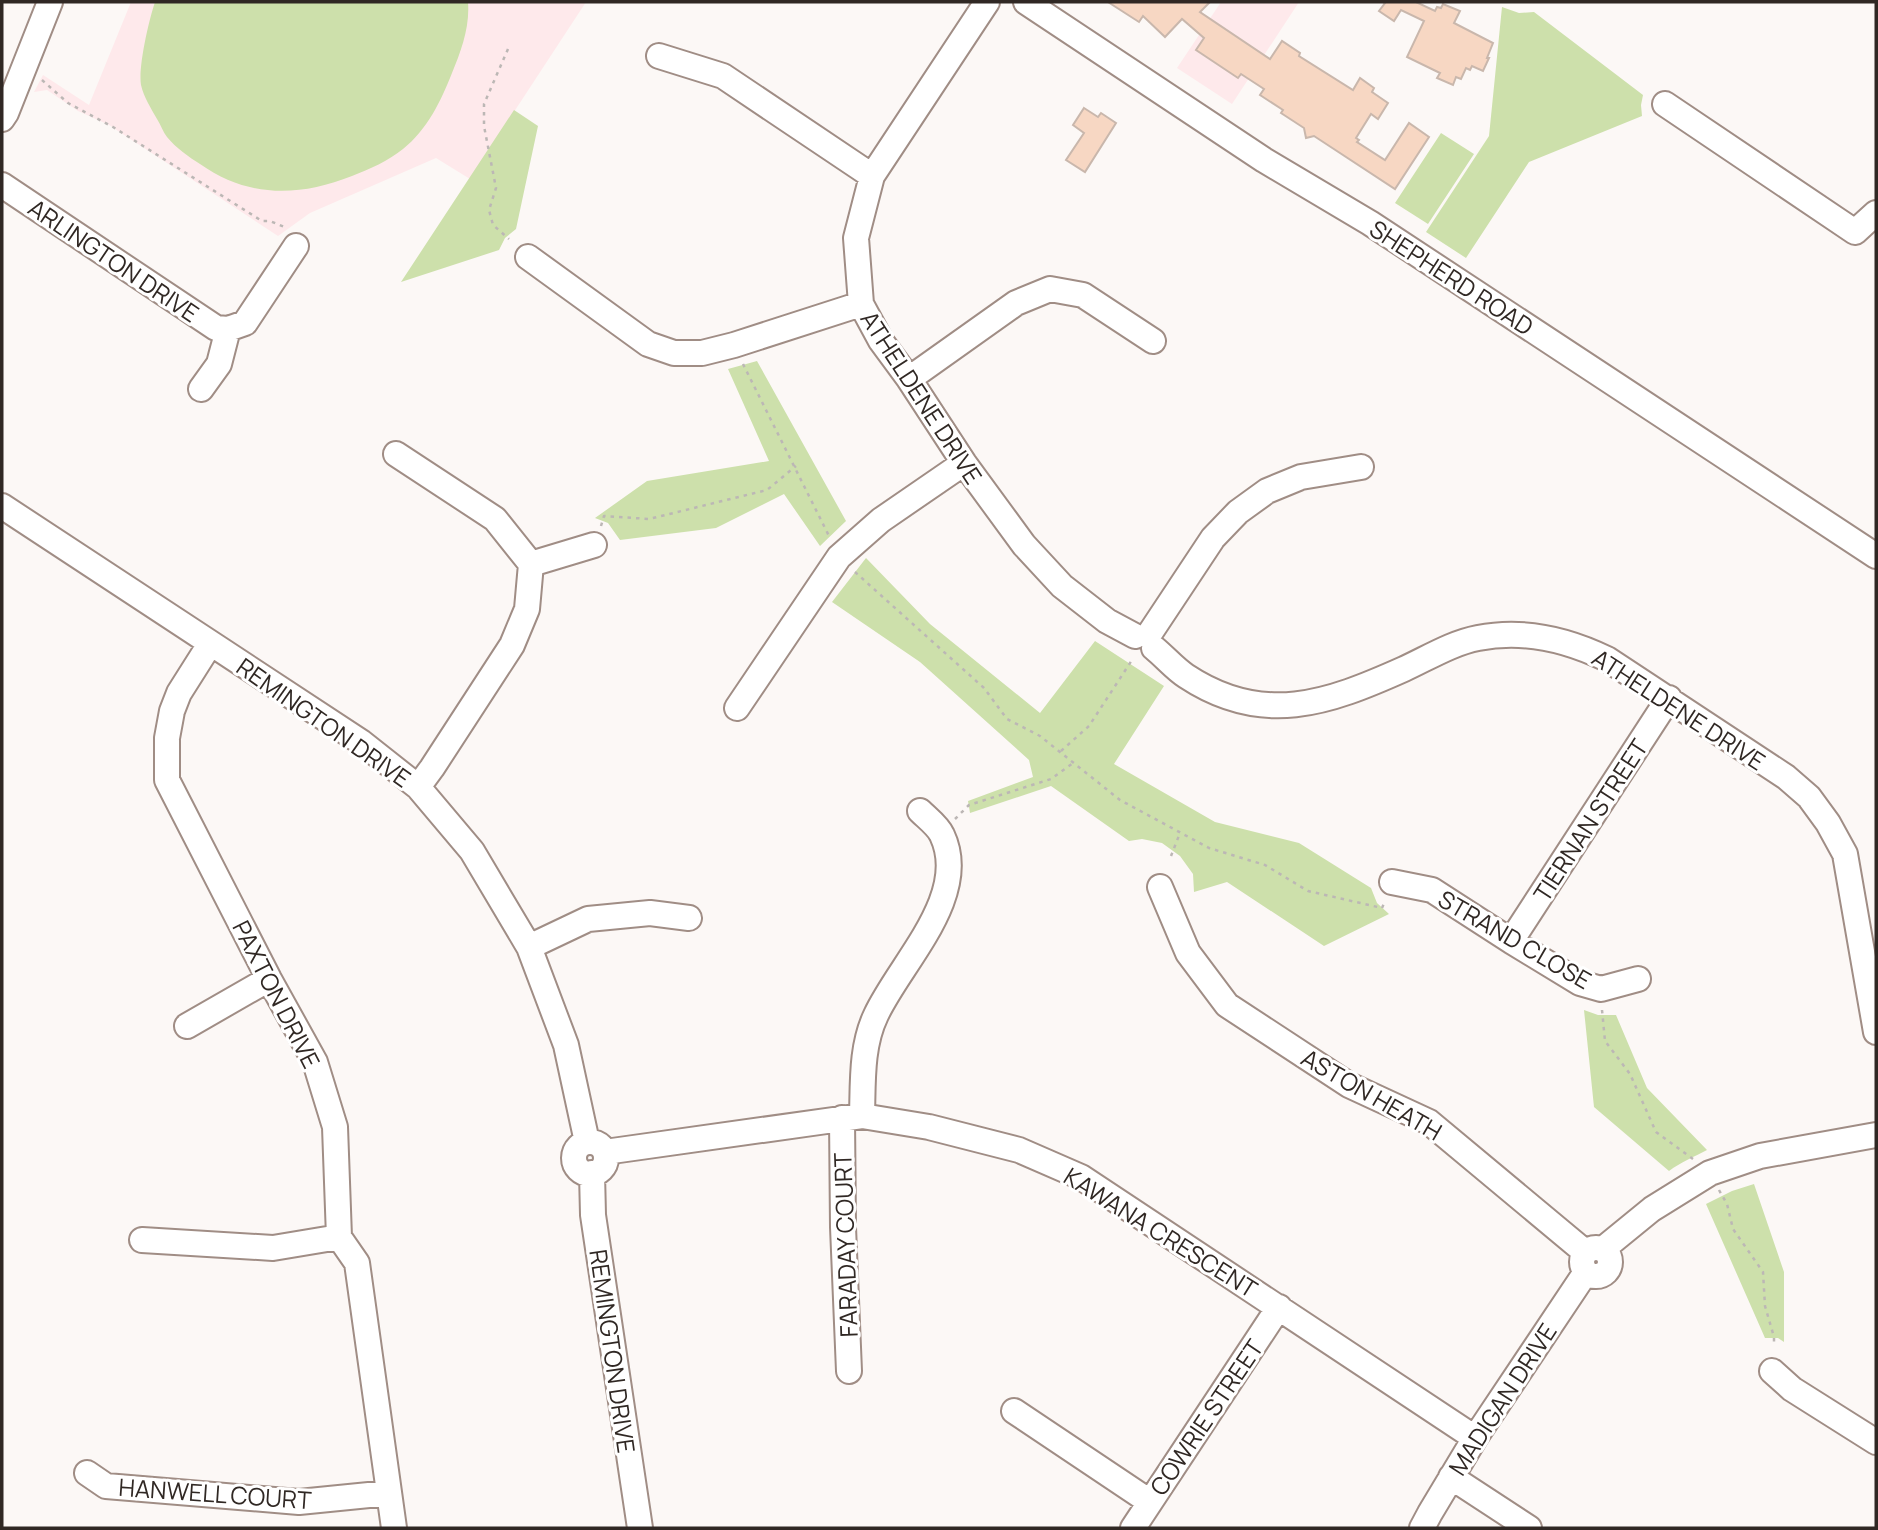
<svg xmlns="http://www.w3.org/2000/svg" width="1878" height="1530" font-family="Manrope,sans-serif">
<rect width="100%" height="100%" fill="#fcf8f6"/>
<path fill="#fee9eb" d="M131 2H586L470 179 436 158 310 213 278 236 109 125 78 111 47 90 34 92 43 75 89 105Z
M1221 2H1299L1232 104 1177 68Z"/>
<path fill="#cde0ab" d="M155 2H468C470 27 461 51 452 73 441 101 427 130 403 149 388 161 370 169 352 176 299 197 248 198 200 164 189 157 176 148 167 137 163 132 161 125 157 119 151 108 144 98 141 85 138 67 149 20 155 2Z
M1502 7 1519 13 1534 12 1643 95 1641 105 1642 116 1529 162 1466 258 1426 232 1489 136Z
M514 110 538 126 516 229 505 238 499 250 401 282Z
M1441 133 1474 154 1428 224 1395 203Z
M757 361 846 521 820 546 784 494 716 528 620 540 608 523 595 518 647 481 769 461 728 369Z
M866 558 930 624 1040 713 1095 641 1164 686 1114 764 1215 822 1299 843 1371 888 1377 903 1389 914 1324 946 1227 882 1194 892 1193 874 1180 856 1162 843 1142 839 1129 841 1051 786 970 813 968 801 1033 777 1029 760 920 662 832 602Z
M1584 1010 1598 1015H1616L1647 1088 1707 1150C1694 1157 1681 1162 1669 1171L1594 1107Z
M1754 1184 1784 1272V1342L1778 1338H1765L1706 1204 1732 1191Z"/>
<path fill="#f7d7c3" stroke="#c9b7ac" stroke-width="2" d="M1108 2H1210L1200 12 1270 59 1282 41 1300 53 1299 56 1353 90 1360 78 1374 88 1372 92 1388 103 1378 119 1371 114 1356 138 1359 140 1357 142 1385 160 1409 123 1429 137 1395 189 1314 136 1306 138 1304 128 1281 113 1283 110 1260 95 1264 89 1241 74 1238 78 1196 50 1204 38 1182 19 1165 37 1143 16 1139 22Z
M1383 2H1416L1435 11 1437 7 1441 8 1443 4 1460 11 1454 23 1493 43 1487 58H1489L1483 71 1472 66 1470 70 1466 68 1461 79 1456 77 1453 85 1437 78 1440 73 1407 57 1424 21 1401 10 1394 21 1379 11 1385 3Z
M1084 108 1098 117 1101 113 1116 123 1085 172 1066 160 1084 133 1073 125Z"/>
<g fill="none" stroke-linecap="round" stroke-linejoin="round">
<g stroke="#a08d85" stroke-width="28">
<path id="minor" d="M987 2 872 176 856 238 861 304 881 341 909 379 964 463 1024 545 1062 586 1107 621 1135 636
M1026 2 1264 160 1370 223 1876 556
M659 56 723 76 872 176
M1665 104 1855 232 1876 213
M2 119 6 113 50 2
M2 185 216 328 228 329 245 323 296 246
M528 257 648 344 674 353H702L734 345 861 304
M909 379 1016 303 1050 289 1083 295 1153 341
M201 389 219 364 228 329
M396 454 495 519 531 564 527 609 512 645 432 768 418 787
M2 506 361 742 418 787 472 851 529 947 566 1045 587 1142
M531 564 594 545
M1150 633 1213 538 1238 512 1267 491 1301 477 1361 467
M210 644 179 693 172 711 167 738V780L269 979 315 1062 335 1127 339 1237 357 1263 394 1528
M1154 648C1165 657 1175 669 1186 676 1263 727 1328 703 1404 669 1428 658 1452 643 1478 638 1523 629 1566 639 1607 659L1786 777 1809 797 1828 823 1845 854 1876 1032
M737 708 839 557 881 520 964 463
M1392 882 1432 890 1511 941 1580 983 1601 989 1638 979
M1160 887 1188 953 1227 1005 1349 1085 1429 1122 1585 1252
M1511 941 1669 698
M529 947 588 919 650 913 689 918
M187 1026 269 979
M862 1116C863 1083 861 1046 876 1015 900 963 971 896 942 835 938 826 927 818 920 811
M842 1118 843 1227 849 1371
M574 1158a16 16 0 1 1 32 0a16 16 0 1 1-32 0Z
M605 1152 862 1116 929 1127 1019 1150 1081 1177 1475 1438
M592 1173 593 1215 640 1528
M142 1240 273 1248 339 1237
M1582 1262a14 14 0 1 1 28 0a14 14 0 1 1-28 0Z
M1603 1249 1652 1209 1710 1173 1760 1156 1876 1135
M1772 1371 1792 1389 1876 1442
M1014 1411 1150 1502
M87 1473 106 1486 299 1502 389 1493
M1451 1477 1529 1528
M1133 1528 1279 1307
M1422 1528 1430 1513 1475 1438 1586 1272"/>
</g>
<path stroke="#bcb7b5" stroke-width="2.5" stroke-dasharray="3.5 5" stroke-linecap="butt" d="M508 49 484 104V126L496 188 489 210 493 225 509 239
M42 80 68 103 113 127 262 221H270L287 228
M743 364 829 536
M601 526 604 516 649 519 767 490 796 466
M855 572 984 688 1007 719 1040 736 1120 800 1209 848 1265 865 1308 891 1382 908 1385 901
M1061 751 1089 726 1132 660
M955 819 969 805 1051 779 1073 763
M1171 856 1180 833
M1602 1010 1605 1041 1630 1074 1656 1132 1693 1159
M1719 1190 1727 1204 1733 1229 1763 1272 1765 1306 1774 1337V1343"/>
<use href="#minor" stroke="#fff" stroke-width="24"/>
</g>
<g text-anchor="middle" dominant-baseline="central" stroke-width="6" stroke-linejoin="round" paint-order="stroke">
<g font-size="24" fill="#302824" stroke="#fff">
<text transform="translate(114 260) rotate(34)">ARLINGTON DRIVE</text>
<text transform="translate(1452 277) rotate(33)">SHEPHERD ROAD</text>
<text transform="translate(922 397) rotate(57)">ATHELDENE DRIVE</text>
<text transform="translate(1679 709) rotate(33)">ATHELDENE DRIVE</text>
<text transform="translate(324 722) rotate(35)">REMINGTON DRIVE</text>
<text transform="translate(1590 820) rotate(-57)">TIERNAN STREET</text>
<text transform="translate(1515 939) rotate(30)">STRAND CLOSE</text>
<text transform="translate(277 994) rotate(63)">PAXTON DRIVE</text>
<text transform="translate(1372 1094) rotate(30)">ASTON HEATH</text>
<text transform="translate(1161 1232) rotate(32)">KAWANA CRESCENT</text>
<text transform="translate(845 1245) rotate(-92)">FARADAY COURT</text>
<text transform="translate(613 1351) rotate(82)">REMINGTON DRIVE</text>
<text transform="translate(1502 1399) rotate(-57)">MADIGAN DRIVE</text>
<text transform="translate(1206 1417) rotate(-56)">COWRIE STREET</text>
<text transform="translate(215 1493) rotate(4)">HANWELL COURT</text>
</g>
</g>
<rect width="1878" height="1530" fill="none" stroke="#302824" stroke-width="7"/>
</svg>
